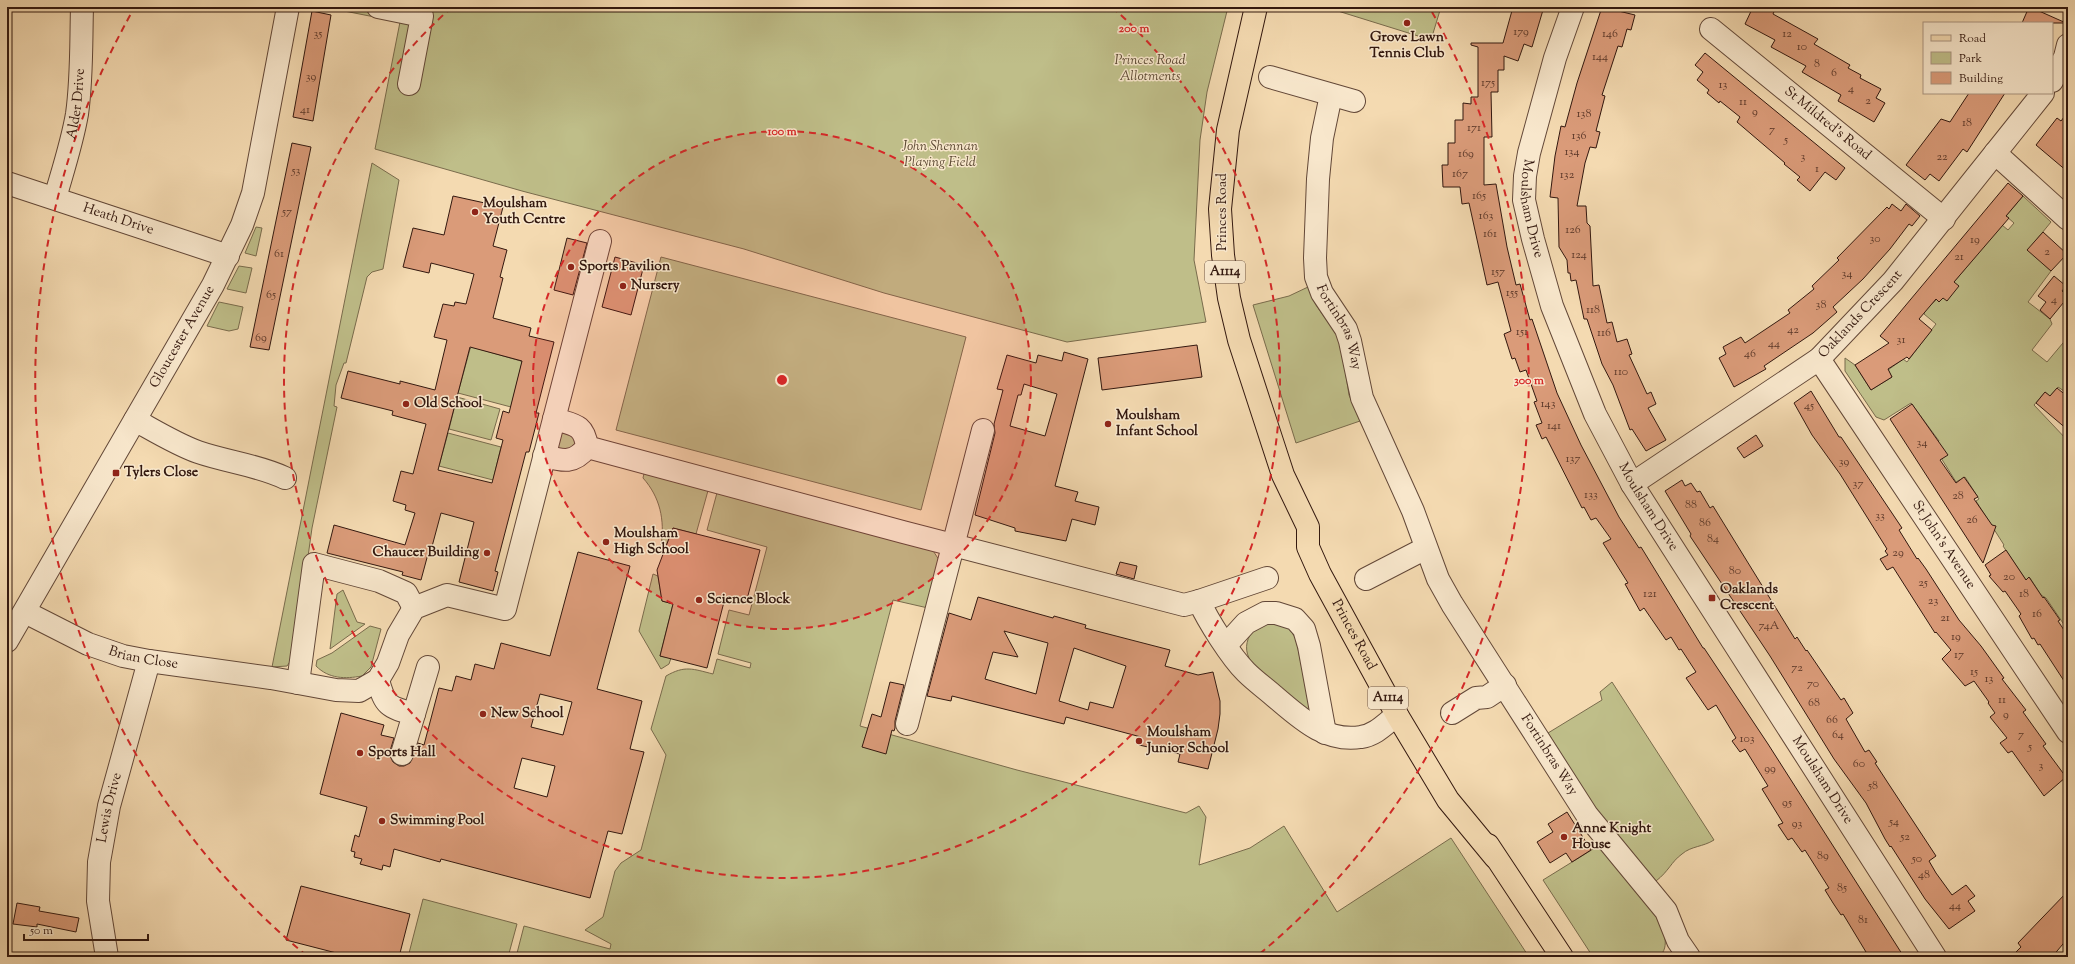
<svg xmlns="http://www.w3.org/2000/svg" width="2075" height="964" font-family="'Sorts Mill Goudy',serif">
<rect width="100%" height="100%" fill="#f4dab1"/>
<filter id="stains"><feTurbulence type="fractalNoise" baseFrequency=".005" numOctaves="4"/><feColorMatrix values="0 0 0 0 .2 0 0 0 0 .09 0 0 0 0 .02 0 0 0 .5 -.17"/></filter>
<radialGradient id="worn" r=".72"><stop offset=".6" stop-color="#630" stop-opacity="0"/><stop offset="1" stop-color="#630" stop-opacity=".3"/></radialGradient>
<path fill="#bfbe89" stroke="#796b4c" d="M324 7H1228L1207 92 1200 140 1194 260 1206 322 1067 342 884 293 744 249 522 191 375 149 400 22Z
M1325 7H1441L1431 40Z
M372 163 399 180 383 269 372 272 367 277 346 363H344L336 385 334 406 337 407 312 528 294 656 287 666 272 667Z
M2023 196 2051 222 2028 250 2051 271 2028 302 2050 319 2052 324 2032 350 2047 362 2068 337V386L2064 391 2058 387 2050 396 2045 392 2034 405 2068 441V636L2059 635 2067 629 2046 598 2041 595 2030 578 2026 580 2003 546 2004 545 1976 501 1979 499 1965 477 1956 482 1933 445 1939 441 1911 403 1884 420 1876 417 1845 371V358L1855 365 1871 390 1892 377 1888 370 1903 359 1907 362 1936 324 1924 314 1925 311 1954 282 2002 225 2008 230 2014 223 2006 216Z
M256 227 262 228 256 256 245 253Z
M661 257 966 337 921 510 616 430Z
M239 266 252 268 246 293 227 289Z
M1308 287 1316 305 1337 335 1342 350 1349 395 1360 421 1296 443 1253 305 1289 296Z
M219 302 243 307 238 329 229 331 207 326Z
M472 347 521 361 522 363 511 407 458 393 470 349Z
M457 397 500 409 491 440 449 429Z
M565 429 582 446 558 451 557 434Z
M448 433 501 447 493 480 439 466Z
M645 469 709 487 696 534 673 528 666 546 661 545C665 520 660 497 643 478Z
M718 489 930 546 941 563 928 608 893 600 860 726 1017 770 1186 813 1199 806 1206 817 1199 865 1250 848 1284 826 1337 912 1451 838 1529 957H516L524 926 610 949 611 944 585 930 603 917 615 871 621 863 641 850 666 755 651 729 666 676C685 665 693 669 713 674L717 659 750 668 751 663 718 654 729 610 749 615 767 547 707 530Z
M653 574 658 576 662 601 673 604 660 656 671 658 669 664 661 669 639 631Z
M343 590 357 622 365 624 330 649 337 594Z
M1272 622 1289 628 1296 639 1311 712 1307 715C1294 702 1255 672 1249 658 1244 648 1247 636 1255 629 1259 625 1267 624 1272 622Z
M370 626 381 629 371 667 362 676C345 679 329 679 316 666L317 660 332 653Z
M1612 682 1714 840C1703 847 1691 846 1682 854 1671 862 1669 871 1656 881L1615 836 1598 813 1548 733 1602 700 1600 692Z
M1598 846 1658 918C1663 930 1671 946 1659 957H1593L1543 880Z
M423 899 517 924 508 957H408Z"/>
<path fill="#da9b79" stroke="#33180f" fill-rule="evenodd" d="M1513 7H1531L1543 10 1532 47 1524 44 1518 61 1504 56V70H1498V92H1491L1492 137H1484V185L1496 184 1507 247 1516 285 1520 284 1530 320 1532 319 1557 393 1581 445 1619 517 1639 548 1641 547 1703 648H1704L1768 744 1904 957H1869L1843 914 1841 915 1833 903 1825 890 1829 888 1805 850 1802 852 1792 838 1788 840 1778 825 1783 823 1762 789 1768 786 1745 749 1740 752 1732 741 1736 738 1716 705 1708 710 1686 678 1696 672 1681 649 1679 650 1671 637 1666 640 1644 608 1640 611 1625 584 1628 583 1603 543 1611 539 1596 518 1591 520 1584 507 1582 508 1546 437 1542 439 1536 425 1542 423 1534 402 1537 401 1526 370 1520 372 1515 358 1512 359 1504 334 1511 331 1498 282 1487 285 1469 203 1462 204 1460 187H1443L1442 165H1448V143H1455V120H1463V103L1471 104V97H1478V47L1471 45V43H1503Z
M1602 7 1635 15 1631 30 1627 29 1622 47 1618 46 1602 95 1605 96 1596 131 1600 132 1596 148 1590 147 1585 163 1577 206H1586L1587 223 1590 226 1593 286 1599 285 1607 323 1612 322 1617 342 1627 339 1632 354 1629 355 1647 394 1651 392 1656 404 1648 408 1666 440 1646 451 1632 429 1630 430 1613 385 1602 364 1587 319H1584L1576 280 1571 281 1570 273H1568L1567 260 1559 247 1558 198 1550 197 1555 156 1561 126 1565 127 1577 83Z
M1753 7H1776L1773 14 1818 39 1814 44 1850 65 1848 68 1861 75 1860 78 1881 89 1876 98 1885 103 1874 122 1838 101 1841 95 1802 72 1806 66 1771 47 1775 40 1745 24Z
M2029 7H2030L2066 23H2022Z
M312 11 331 15 313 121 293 117Z
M1705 53 1845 168 1836 180 1825 172 1810 191 1797 180 1800 177 1784 164 1785 163 1737 122 1740 117 1720 101 1719 103 1707 93 1709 90 1697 80 1703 72 1695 65Z
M1969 93H2005L1967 152 1963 149 1939 181 1930 174 1925 180 1906 165 1941 119 1950 122Z
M2068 112V172L2036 145 2057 118 2061 121Z
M292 143 311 147 269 350 250 347Z
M2008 183 2023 196 2006 216 2009 218 1954 282 1959 286 1947 301 1943 298 1939 302 1936 299 1919 319 1932 330 1909 359 1907 357 1888 369 1892 377 1871 390 1855 365 1889 343 1880 336Z
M453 196 503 207 493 246 507 250 500 277 503 278 493 318 531 328 529 336 554 342 536 413H539L529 452H526L495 571 498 572 493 591 459 582 474 522 441 513 430 554H428L421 580 402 575 403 572 327 553 334 525 405 545 415 513 405 510 406 505 393 501 401 471 413 474 426 424 392 415 393 411 341 398 348 371 400 384V381L435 390 447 340 434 337 443 304 454 306 455 302 466 304 474 274 431 263 429 273 403 267 413 228 444 235ZM470 347 522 361 509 413 503 411 496 438 503 440 492 483 438 470Z
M1892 204 1901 211 1906 204 1920 216 1912 226 1909 224 1890 249 1863 279 1833 307 1837 312 1813 333 1764 366 1766 369 1734 387 1719 358 1726 354 1723 347 1741 337 1745 343 1790 313 1788 310 1814 289 1812 286 1839 260 1837 258 1887 207 1889 209Z
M2043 232 2067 254 2051 271 2027 250Z
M567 238 587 243 573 295 554 290Z
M615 257 644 265 631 315 602 307Z
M2054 276 2066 286 2062 291 2068 297 2050 319 2040 310 2046 302 2038 296Z
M1197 345 1202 377 1102 390 1098 358Z
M1064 352 1088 359 1055 486 1078 492 1075 501 1099 507 1095 525 1072 519 1066 541 1015 531V528L975 515 995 433 994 424 1003 390 997 389 1007 355 1036 363 1038 355 1062 361ZM1024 384 1057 394 1045 436 1010 426 1018 395H1021Z
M2057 388 2068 397V430L2036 403 2045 392 2050 396Z
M1811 391 1839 437H1841L1902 528 1899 530 1917 559 1918 558 1926 569 1959 620 1981 646 2004 678 2002 679 2026 710 2023 712 2046 744 2043 746 2066 777 2044 796 2012 751 2008 753 2000 743 2007 738 1990 717 1995 713 1988 703 1989 702 1974 681 1965 686 1942 659 1951 650 1936 632 1935 633 1893 567 1887 570 1880 559 1888 555 1885 551 1887 549 1840 474 1812 435 1794 403Z
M1912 404 1948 455 1940 460 1956 483 1964 477 1978 497 1974 499 1992 525 1996 526 1983 563 1890 419Z
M1756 435 1763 446 1744 458 1737 448Z
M1682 480 1685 486 1691 483 1697 492 1700 491 1710 508 1713 506 1795 639 1797 637 1806 651 1807 650 1841 700 1844 698 1853 713 1846 719 1865 752 1869 750 1877 762 1875 763 1888 783 1936 856 1929 861 1936 873 1952 895 1966 885 1975 896 1968 901 1975 911 1949 929 1925 899 1891 846 1890 847 1885 839 1866 803 1834 759 1770 656 1690 536 1691 534 1665 491Z
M673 528 760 550 746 603 725 598 707 668 660 656 673 604 662 601 657 570Z
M2006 550 2026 580 2029 577 2043 598 2044 597 2060 620 2058 621 2068 636V687L2040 644 2038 645 2034 638 2032 639 2019 616 2021 614 2005 591 2003 592 1989 576 1991 575 1985 565Z
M578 552 630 566 597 689 642 701 630 749 644 752 622 834 608 831 590 898 441 859 440 862 394 849 390 867 383 865 382 870 360 864 362 859 354 857 355 852 351 851 355 835 359 837 367 807 320 794 341 713 384 725 381 735 394 738 390 751V756L393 762 399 766H404L410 763 418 743 424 745 439 688 452 691 456 676 471 680 475 664 494 669 501 643 550 656ZM540 694 572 702 563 735 531 727ZM522 758 555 766 547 797 514 788Z
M1120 562 1137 566 1134 579 1116 574Z
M978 597 1053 618 1054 616 1086 625 1085 628 1170 650 1165 666 1198 675 1213 672 1220 701V714L1218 729 1208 769 1178 762 1180 754 1139 745 1141 737 1066 717 1064 724 952 696 951 701 927 696 949 613 971 620ZM1004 631 1048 643 1036 694 985 679 993 652 1018 657ZM1074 648 1126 666 1113 708 1090 702 1088 710 1059 701Z
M890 682 904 685 895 721V728L894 731 892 730 886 754 862 747 872 714 881 717Z
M1567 812 1591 850 1572 862 1566 853 1550 863 1537 842 1553 832 1548 824Z
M301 886 410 914 399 957H352L286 940Z
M2068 891V938L2052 957H2011L2021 947 2018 943Z
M17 903 40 907 39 911 79 918 76 932 37 924V927L13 924Z"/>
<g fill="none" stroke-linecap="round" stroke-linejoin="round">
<g stroke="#634838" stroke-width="24">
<g id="minor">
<path d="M378 7 422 16 409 84"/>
<path id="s1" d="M1573 7 1555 58 1529 153 1525 176 1524 200 1533 239 1552 306 1595 414 1632 484 1935 957"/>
<path id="s2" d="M1711 29 1944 219"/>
<path d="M1270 77 1354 101"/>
<path d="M2052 81 2065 57 2068 45"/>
<path id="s3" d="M1331 95 1322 138 1318 179 1315 258 1316 277 1322 293 1346 329 1350 341 1362 398 1413 511 1438 579 1452 604 1587 815 1666 911 1678 941 1689 957"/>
<path d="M1995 153 2068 219"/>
<path id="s4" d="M7 183 228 256"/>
<path id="s5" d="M55 198C63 170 72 143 77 114 82 79 81 43 82 7"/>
<path id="s6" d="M1819 359 2068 732"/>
<path d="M135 420C155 431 176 444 198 452 227 462 258 465 285 478"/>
<path d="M587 447 903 532 1184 605 1199 601 1267 578"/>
<path d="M544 456C563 461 574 464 587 447 584 424 574 425 554 419"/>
<path id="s7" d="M1632 484 1819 359 1893 281 2043 93"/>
<path d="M1366 579 1426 548"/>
<path d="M1199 601C1208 621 1231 657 1246 672 1255 681 1265 688 1274 696 1299 717 1325 743 1361 737 1376 735 1386 723 1397 715"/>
<path id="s8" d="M25 612 88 644 123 656 149 661 271 678 336 690 359 691 378 680 388 663 398 635 414 608 447 595 505 609 600 241"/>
<path id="s9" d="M7 641 213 285 242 225 253 193 288 7"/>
<path d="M1226 645 1246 623 1265 613H1276L1295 619 1304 629 1309 646 1325 733"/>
<path d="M378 680C385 706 388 707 414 714"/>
<path d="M298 683 314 564 379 581 406 593 414 608"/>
<path d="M1452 713 1476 698 1487 697 1505 685"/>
<path d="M907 724 983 430"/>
<path d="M402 754 428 667"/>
<path id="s10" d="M107 957 98 901 99 862 109 806 149 661"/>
</g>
</g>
<g stroke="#33180f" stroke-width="24">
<g id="major">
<path id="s11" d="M1256 7 1228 130 1220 209 1223 255 1229 298 1239 340 1283 475 1308 527V547L1320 574 1397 715 1448 800 1495 857"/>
<path d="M1488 845 1562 957"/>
</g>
</g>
<use href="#minor" stroke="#f8e7cc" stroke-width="22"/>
<use href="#major" stroke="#f4dab1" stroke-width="22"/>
</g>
<circle cx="782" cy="380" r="249" fill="#d62828" fill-opacity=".12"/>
<g fill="none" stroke="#d62828" stroke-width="2" stroke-dasharray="7 5">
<circle cx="782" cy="380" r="249"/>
<path d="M1112 7A498 498 0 1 1 452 7"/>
<path d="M307 956A747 747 0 0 1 132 12M1432 12A747 747 0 0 1 1257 956"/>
</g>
<g fill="#8f2418" stroke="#f8e7cc" stroke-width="1.5">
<circle cx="1407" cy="23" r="4"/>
<circle cx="475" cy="212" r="4"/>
<circle cx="571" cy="267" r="4"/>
<circle cx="623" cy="286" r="4"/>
<circle cx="406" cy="404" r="4"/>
<circle cx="1108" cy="424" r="4"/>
<rect x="112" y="469" width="8" height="8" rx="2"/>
<circle cx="606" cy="542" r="4"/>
<circle cx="487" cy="553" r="4"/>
<rect x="1708" y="594" width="8" height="8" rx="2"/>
<circle cx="699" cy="600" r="4"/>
<circle cx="483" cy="714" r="4"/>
<circle cx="1139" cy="741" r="4"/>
<circle cx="360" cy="753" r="4"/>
<circle cx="382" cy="821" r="4"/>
<circle cx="1564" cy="837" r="4"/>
</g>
<g text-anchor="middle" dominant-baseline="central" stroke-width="3" stroke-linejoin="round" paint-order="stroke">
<g font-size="12" fill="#5d392a">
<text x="1521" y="32">179</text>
<text x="318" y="34">35</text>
<text x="1610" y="34">146</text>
<text x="1787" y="34">12</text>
<text x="1802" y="47">10</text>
<text x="1600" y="57">144</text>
<text x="1817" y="64">8</text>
<text x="1834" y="73">6</text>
<text x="311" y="77">39</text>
<text x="1488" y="83">175</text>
<text x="1723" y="85">13</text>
<text x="1851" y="89">4</text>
<text x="1868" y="101">2</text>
<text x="1743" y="102">11</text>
<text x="305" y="110">41</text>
<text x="1755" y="112">9</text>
<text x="1584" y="114">138</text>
<text x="1967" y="123">18</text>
<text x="1474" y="128">171</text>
<text x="1772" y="130">7</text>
<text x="1579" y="136">136</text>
<text x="1786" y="140">5</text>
<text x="1572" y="152">134</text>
<text x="1466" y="154">169</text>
<text x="1803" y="157">3</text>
<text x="1942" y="157">22</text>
<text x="1817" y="169">1</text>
<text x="296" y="171">53</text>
<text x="1460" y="174">167</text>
<text x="1567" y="175">132</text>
<text x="1479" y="196">165</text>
<text x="287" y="212">57</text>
<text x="1486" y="216">163</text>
<text x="1573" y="230">126</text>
<text x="1490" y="234">161</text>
<text x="1875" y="239">30</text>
<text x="1975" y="240">19</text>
<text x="2047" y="252">2</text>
<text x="279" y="254">61</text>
<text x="1579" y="255">124</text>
<text x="1959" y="257">21</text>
<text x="1498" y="272">157</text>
<text x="1847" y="274">34</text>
<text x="1512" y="293">155</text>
<text x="271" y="295">65</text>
<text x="2054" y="300">4</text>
<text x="1821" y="305">38</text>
<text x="1593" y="310">118</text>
<text x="1793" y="330">42</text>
<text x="1522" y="332">151</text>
<text x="1604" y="333">116</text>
<text x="261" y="338">69</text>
<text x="1901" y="340">31</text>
<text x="1774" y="344">44</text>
<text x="1750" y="354">46</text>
<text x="1621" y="372">110</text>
<text x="1548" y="404">143</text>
<text x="1809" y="406">45</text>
<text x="1554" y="426">141</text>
<text x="1922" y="443">34</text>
<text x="1573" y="459">137</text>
<text x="1844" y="462">39</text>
<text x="1858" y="484">37</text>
<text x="1591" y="495">133</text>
<text x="1958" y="496">28</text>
<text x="1691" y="505">88</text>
<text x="1880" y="516">33</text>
<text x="1972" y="520">26</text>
<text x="1705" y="523">86</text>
<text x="1713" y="539">84</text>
<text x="1898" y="553">29</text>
<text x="1735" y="571">80</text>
<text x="2009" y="577">20</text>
<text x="1923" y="583">25</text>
<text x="1650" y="594">121</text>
<text x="2024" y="594">18</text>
<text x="1933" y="601">23</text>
<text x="2037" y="614">16</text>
<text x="1945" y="618">21</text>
<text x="1769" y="626">74A</text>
<text x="1956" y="637">19</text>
<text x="1959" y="655">17</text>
<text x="1797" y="668">72</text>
<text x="1974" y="672">15</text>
<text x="1989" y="679">13</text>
<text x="1813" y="684">70</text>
<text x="2002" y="700">11</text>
<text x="1814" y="703">68</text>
<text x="2006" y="715">9</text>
<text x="1832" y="720">66</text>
<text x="1838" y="735">64</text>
<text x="2021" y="735">7</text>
<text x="1747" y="739">103</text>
<text x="2030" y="747">5</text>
<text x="1859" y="764">60</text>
<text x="2041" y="766">3</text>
<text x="1770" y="769">99</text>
<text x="1873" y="786">58</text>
<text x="1787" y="803">95</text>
<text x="1894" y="822">54</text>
<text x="1797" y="824">93</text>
<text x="1905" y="837">52</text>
<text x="1823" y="856">89</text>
<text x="1917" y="859">50</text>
<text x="1924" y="875">48</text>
<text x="1842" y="888">85</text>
<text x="1955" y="906">44</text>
<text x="1863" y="920">81</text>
</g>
<g fill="#f8e7cc" stroke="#6e5648" stroke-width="1">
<rect x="1205" y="261" width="40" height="22" rx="3"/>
<rect x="1368" y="687" width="40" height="22" rx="3"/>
</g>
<g font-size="13" font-weight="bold" fill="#33180f">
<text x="1225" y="272">A1114</text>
<text x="1388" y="698">A1114</text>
</g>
<g font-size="14" font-weight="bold" fill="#33180f" stroke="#f8e7cc" text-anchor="start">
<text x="1407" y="38" text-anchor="middle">Grove Lawn<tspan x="1407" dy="16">Tennis Club</tspan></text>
<text x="483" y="204">Moulsham<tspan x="483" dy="16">Youth Centre</tspan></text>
<text x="579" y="267">Sports Pavilion</text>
<text x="631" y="286">Nursery</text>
<text x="414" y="404">Old School</text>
<text x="1116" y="416">Moulsham<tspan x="1116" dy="16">Infant School</tspan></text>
<text x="124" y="473">Tylers Close</text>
<text x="614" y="534">Moulsham<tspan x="614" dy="16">High School</tspan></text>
<text x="479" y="553" text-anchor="end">Chaucer Building</text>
<text x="1720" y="590">Oaklands<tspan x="1720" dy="16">Crescent</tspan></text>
<text x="707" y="600">Science Block</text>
<text x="491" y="714">New School</text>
<text x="1147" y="733">Moulsham<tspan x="1147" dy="16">Junior School</tspan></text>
<text x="368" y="753">Sports Hall</text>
<text x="390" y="821">Swimming Pool</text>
<text x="1572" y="829">Anne Knight<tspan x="1572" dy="16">House</tspan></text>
</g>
<g font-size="14" font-style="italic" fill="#5d4a34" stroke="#f8e7cc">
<text x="1150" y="61">Princes Road<tspan x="1150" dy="16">Allotments</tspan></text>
<text x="940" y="147">John Shennan<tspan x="940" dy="16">Playing Field</tspan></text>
</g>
<g font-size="14" fill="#33180f" stroke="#f8e7cc">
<text stroke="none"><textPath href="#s5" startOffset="97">Alder Drive</textPath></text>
<text stroke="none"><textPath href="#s2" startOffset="150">St Mildred's Road</textPath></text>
<text stroke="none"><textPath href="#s1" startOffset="209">Moulsham Drive</textPath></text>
<text transform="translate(1223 212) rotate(-90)">Princes Road</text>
<text stroke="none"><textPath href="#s4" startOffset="117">Heath Drive</textPath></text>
<text stroke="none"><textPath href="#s7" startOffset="286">Oaklands Crescent</textPath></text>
<text stroke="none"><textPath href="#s3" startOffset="239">Fortinbras Way</textPath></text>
<text stroke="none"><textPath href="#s9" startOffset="351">Gloucester Avenue</textPath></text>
<text stroke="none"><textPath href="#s1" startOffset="533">Moulsham Drive</textPath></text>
<text stroke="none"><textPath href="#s6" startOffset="224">St John's Avenue</textPath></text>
<text stroke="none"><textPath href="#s11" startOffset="657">Princes Road</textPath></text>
<text stroke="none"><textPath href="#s8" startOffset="128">Brian Close</textPath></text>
<text stroke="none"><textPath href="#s3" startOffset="719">Fortinbras Way</textPath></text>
<text stroke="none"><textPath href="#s1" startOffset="857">Moulsham Drive</textPath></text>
<text stroke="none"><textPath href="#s10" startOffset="151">Lewis Drive</textPath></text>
</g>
</g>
<circle cx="782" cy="380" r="6" fill="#d62828" stroke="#f8e7cc" stroke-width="2"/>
<g font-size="12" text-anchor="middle" font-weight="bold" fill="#d62828" stroke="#f8e7cc" stroke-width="3" stroke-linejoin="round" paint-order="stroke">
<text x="1134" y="32">200 m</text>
<text x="782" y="135">100 m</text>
<text x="1529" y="384">300 m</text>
</g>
<rect width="2075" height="964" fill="none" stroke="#f4dab1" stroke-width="24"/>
<rect x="8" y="8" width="2059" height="948" fill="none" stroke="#33180f" stroke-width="2"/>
<rect x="12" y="12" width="2051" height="940" fill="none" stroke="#33180f"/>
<rect x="1923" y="22" width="130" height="72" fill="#f8e7cc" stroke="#a99480"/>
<rect x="1931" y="35" width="20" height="6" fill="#f4dab1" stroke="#a99480"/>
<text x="1959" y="42" font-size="12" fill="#33180f">Road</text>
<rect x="1931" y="52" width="20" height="12" fill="#bfbe89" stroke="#a99480"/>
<text x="1959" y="62" font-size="12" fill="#33180f">Park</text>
<rect x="1931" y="72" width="20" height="12" fill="#da9b79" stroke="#a99480"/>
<text x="1959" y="82" font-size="12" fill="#33180f">Building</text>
<path d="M24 934v6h124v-6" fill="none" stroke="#33180f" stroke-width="2"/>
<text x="30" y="934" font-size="12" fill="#33180f" stroke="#f8e7cc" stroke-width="3" paint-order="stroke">50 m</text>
<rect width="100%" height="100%" filter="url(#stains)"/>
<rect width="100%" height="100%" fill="url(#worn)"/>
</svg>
